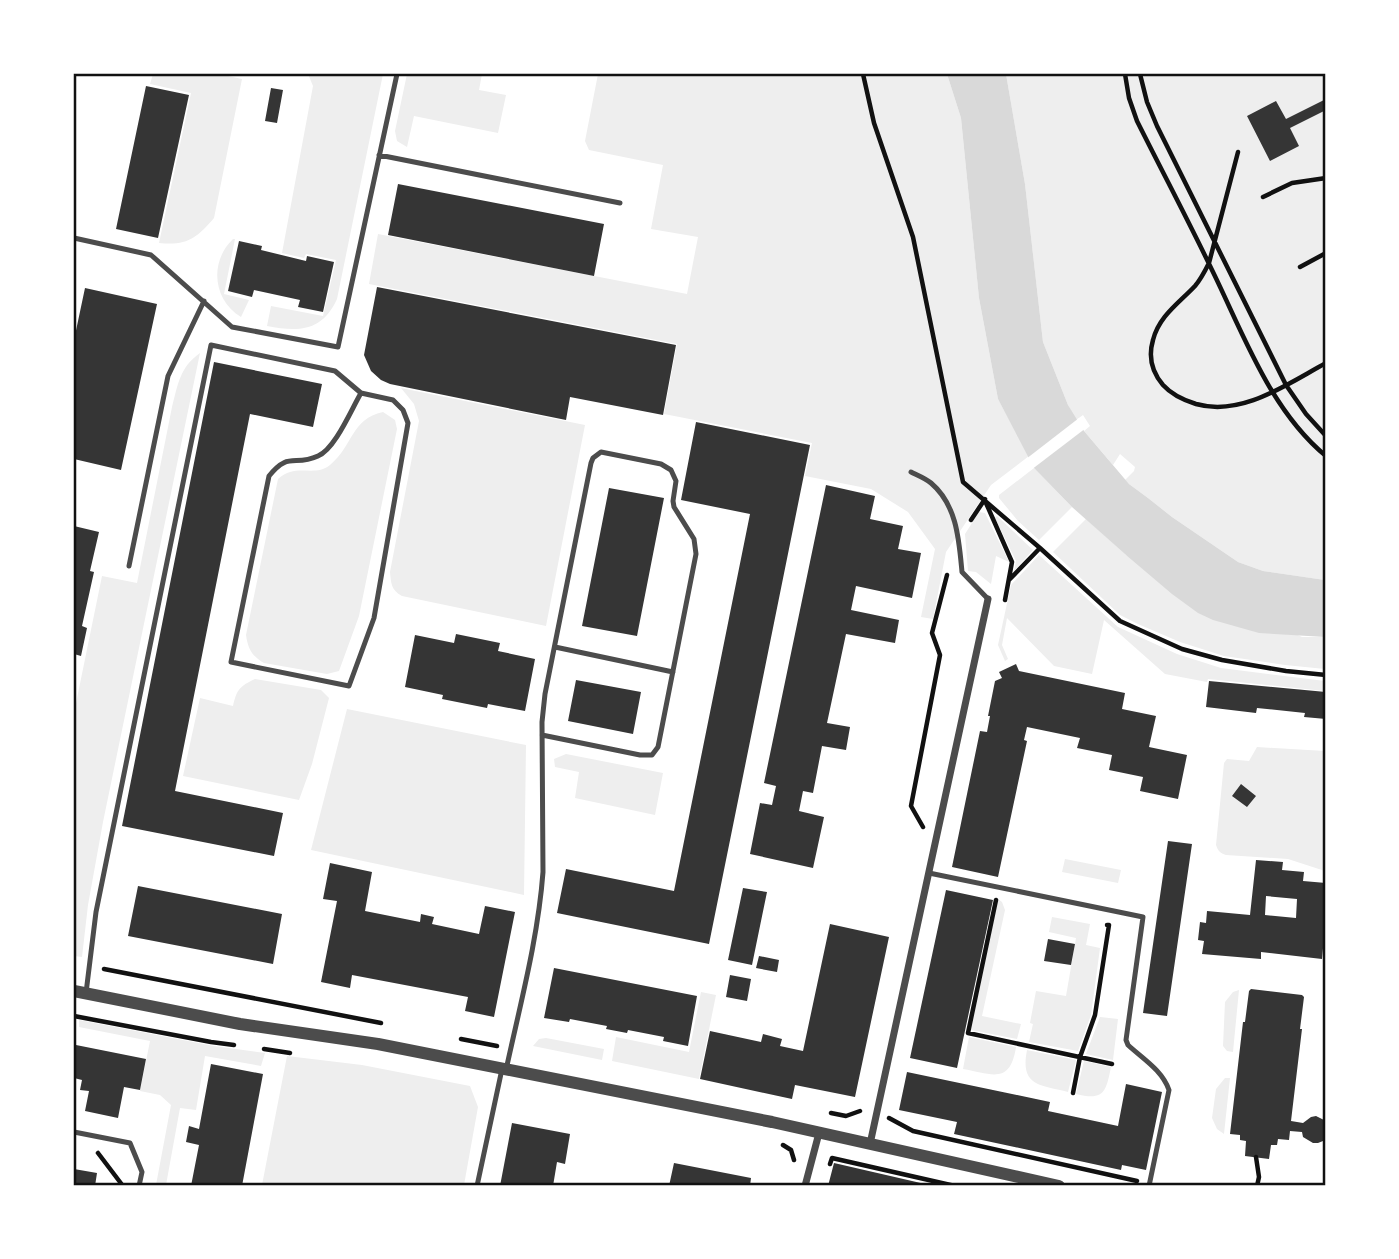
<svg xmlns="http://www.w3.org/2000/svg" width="1399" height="1259" font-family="'Golos Text',sans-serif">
<rect width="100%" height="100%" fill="#fff"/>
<path fill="#eee" d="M153 74H219L242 79 214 218C197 238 187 246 159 243L191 93 150 84Z
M308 74H383L337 299C322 332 298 332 267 326L271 306 323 316 336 260 306 254 304 258 282 253 313 86Z
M407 74H482L479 90 506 95 498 133 414 116 407 147 397 141 395 131Z
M598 74H947L961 118 979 298 998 399 1029 456 991 485 946 552 933 619 921 617 935 549 908 512 871 489 805 476 812 443 664 414 677 344 369 284 378 234 687 294 698 237 651 229 663 165 589 150 585 141Z
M1006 74H1325V580L1263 571 1238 562 1172 517 1148 498 1129 484 1125 480 1134 471 1135 467 1120 454 1113 465 1084 431 1090 426 1083 415 1076 420 1068 405 1043 342 1025 184Z
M233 239H235L224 294 249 300 241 317C213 300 209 262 233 239Z
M200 353 103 822 88 905 82 957 74 956V713L102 576 137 583 172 407C178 384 180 367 200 353Z
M401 388 585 425 546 626 402 596C391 590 391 583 390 572L419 421 414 404Z
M383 412 395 420 397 429 359 616 339 671 327 674 264 663C252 656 248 649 246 635L278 479C297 462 313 478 330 465 353 446 351 419 383 412Z
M1034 468 1072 507 1039 540 1018 521 999 498V495Z
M979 512 985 513 1009 562 996 556 991 584 976 572 968 571 965 534Z
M997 516 1033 550 1014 571 1016 561 995 518Z
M1086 519 1126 555 1302 637H1325V669L1285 665 1224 656 1180 642 1138 624 1120 615 1053 552Z
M1039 555 1118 627 1177 654 1221 668 1325 681V691L1208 679 1207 682 1165 674 1104 620 1092 674 1054 666 1007 618 1002 645 1008 659 1005 661 998 645 1011 585Z
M255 679 321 690 329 698 312 764 299 800 183 776 200 698 233 706C237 689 240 686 255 679Z
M347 709 526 745 524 895 311 850Z
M1257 747 1325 751V871L1288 859 1226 855C1220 853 1218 851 1216 845L1224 763 1227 759 1249 761Z
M566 754 663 773 655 815 575 798 579 772 555 767 554 759Z
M1065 859 1121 870 1118 883 1062 872Z
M998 899 1002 902 1005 910 982 1016 1021 1024 1017 1039 971 1030Z
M1052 917 1090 924 1086 945 1100 948 1091 1015 1078 1051 1029 1042 1033 1024 1030 1023 1036 991 1066 996 1076 938 1049 932Z
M1239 990 1233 1052 1227 1051 1223 1046 1225 1002 1233 992Z
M701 992 716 995 699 1079 612 1061 616 1037 689 1052Z
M1100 1017 1118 1019 1113 1060 1086 1054Z
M79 1020 214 1046 265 1053 261 1066 205 1056 196 1110 180 1108 166 1185H156L171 1105 160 1095 140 1091 150 1041 79 1027Z
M969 1037 1016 1047C1010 1085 992 1074 963 1069Z
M546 1038 604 1049 602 1060 533 1046 539 1039Z
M1027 1050 1076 1060 1068 1092C1039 1085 1020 1086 1027 1050Z
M287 1056 362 1065 470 1086 478 1107 464 1185 440 1183V1186L262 1185Z
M1084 1061 1111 1067C1106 1092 1104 1101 1076 1094Z
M1225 1078H1230L1224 1134 1217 1129 1212 1118 1216 1089Z"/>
<path fill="#d9d9d9" d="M947 74H1006L1025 184 1043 342 1068 405 1084 431 1129 484 1148 498 1172 517 1238 562 1263 571 1325 580V637L1259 633 1213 620 1198 613 1172 594 1126 555 1072 507 1034 468 998 399 979 298 961 118Z"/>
<path fill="#fff" d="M1079 418 1086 428 1031 470 1026 459Z"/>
<path fill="#353535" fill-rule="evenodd" d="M146 86 189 95 158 238 116 229Z
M271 88 283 90 277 123 265 121Z
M1326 99V110L1290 128 1299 146 1270 161 1247 116 1276 101 1286 119Z
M398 184 604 224 594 276 388 235Z
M239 241 262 246 261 250 306 261 307 256 334 262 323 312 298 307 300 300 254 290 252 297 228 291Z
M377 287 676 345 663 415 570 397 566 420 390 384 381 380 371 371 364 355Z
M85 288 157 304 121 470 74 459V340Z
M214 362 322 384 313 427 250 414 175 791 283 813 274 856 122 826Z
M696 422 810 445 709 944 557 913 566 869 674 891 750 514 681 500Z
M826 485 875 496 870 519 903 526 898 549 921 553 912 598 856 586 851 610 899 620 895 643 846 634 827 723 850 727 846 750 822 746 813 793 803 791 799 811 824 817 813 868 750 854 760 803 772 805 776 786 764 783Z
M609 488 664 498 637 636 582 626Z
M74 526 99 532 90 571 94 572 82 626 87 628 81 656 74 654Z
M456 634 500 643 498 651 535 659 525 711 488 704 487 708 442 699 443 695 405 687 415 635 454 643Z
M1016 664 1019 671 1125 693 1122 709 1156 716 1149 747 1187 755 1178 799 1140 791 1143 777 1109 770 1112 755 1077 748 1080 738 1027 727 1024 740 1027 741 998 877 952 867 980 731 987 732 990 716H988L995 681 1002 678 999 672Z
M576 680 641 692 633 734 568 721Z
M1209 681 1326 692V719L1304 717 1305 713 1257 708 1256 713 1206 707Z
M1241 784 1256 796 1247 807 1232 796Z
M1168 841 1192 844 1167 1016 1143 1013Z
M1256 860 1283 862 1282 870 1304 872 1303 881 1326 883V916L1322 959 1261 952V959L1202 954 1204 941 1198 940 1200 922 1206 923 1207 911 1250 915ZM1266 896 1297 899 1296 918 1265 915Z
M330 863 372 872 365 911 420 922 421 914 434 917 432 924 479 934 485 906 515 912 494 1017 465 1011 468 997 352 975 350 988 321 982 337 901 323 899Z
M138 886 282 914 273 964 128 936Z
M743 888 767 892 752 965 728 960Z
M946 890 993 900 957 1068 910 1058Z
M830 924 889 937 855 1097 795 1085 792 1099 700 1079 710 1031 761 1042 763 1034 782 1039 780 1046 803 1051Z
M1048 939 1075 944 1071 965 1044 961Z
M759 956 779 960 777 972 756 968Z
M554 968 697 996 688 1046 663 1041 664 1037 628 1030 627 1033 606 1029 607 1026 570 1019 569 1022 544 1018Z
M730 975 751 979 747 1001 726 997Z
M1251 989 1302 995 1304 997 1300 1029H1302L1291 1121 1303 1123 1311 1117 1316 1116 1326 1121V1138L1323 1141 1318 1143H1313L1303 1137 1302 1132 1290 1131 1289 1140 1278 1139 1277 1145H1271L1269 1159 1245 1156 1246 1141 1240 1140V1135L1230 1134 1243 1022H1245L1249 991Z
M76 1045 146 1059 140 1090 124 1087 118 1118 85 1111 89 1091 80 1090 82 1080 74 1078V1056Z
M211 1064 263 1074 242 1186H191L199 1145 186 1142 189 1126 199 1129Z
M907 1072 1050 1102 1048 1111 1118 1126 1126 1084 1162 1092 1146 1170 1122 1165 1121 1170 954 1134 957 1122 899 1110Z
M512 1123 570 1134 565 1164 557 1162 553 1186H500Z
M674 1163 751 1178 750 1186H669Z
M834 1163 925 1184V1186H828Z
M74 1169 97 1173 95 1186H74Z"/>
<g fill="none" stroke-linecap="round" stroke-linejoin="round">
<path stroke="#111" stroke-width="4.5" d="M863 74 874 123 913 237 963 482 1040 548 1120 621 1182 649 1222 660 1286 671 1326 675
M1125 74 1129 98 1137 121C1162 171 1188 220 1212 270 1243 333 1270 410 1326 456
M1140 74 1147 102 1157 126 1286 385 1306 414 1326 436
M1238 152 1209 263C1205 271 1201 279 1195 286 1179 303 1159 316 1153 340 1148 357 1152 372 1163 385 1172 395 1183 400 1196 404 1242 417 1287 384 1326 363
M1263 197 1292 183 1326 178
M1300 267 1326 253
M986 503 1012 562 1005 600
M971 520 985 499
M1009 580 1040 548
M923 827 911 806 940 655 932 633 947 575
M996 900 968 1033 1112 1064
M104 969 381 1023
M74 1016 211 1042 234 1045
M461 1039 497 1046
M264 1049 290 1053
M1073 1093 1080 1057 1095 1015 1109 925H1107
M831 1113 846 1116 860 1111
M889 1118 913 1131 1137 1181
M783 1145 791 1150 794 1160
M98 1153 123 1186
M1256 1157 1259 1177 1257 1186
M830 1164 832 1158 955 1186"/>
<path stroke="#4c4c4c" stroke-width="5" d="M379 155 620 203
M74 238 151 255 232 327 338 347 397 74
M911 472C917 475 925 478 931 483 957 505 959 540 962 572L988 599
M129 566 168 376 204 301
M555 647 673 672
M929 873 1143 917 1126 1040 1128 1045C1143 1059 1162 1070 1169 1090L1149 1186
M86 993 96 912 211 345 335 371 361 393 393 400 403 410 408 423 374 618 349 686 231 662 269 476C289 451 294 467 318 456 335 449 351 410 361 393
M506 1070C520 1005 538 939 543 872L542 722 545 694 591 463 593 458 601 452 661 464 671 470 676 481 673 501 674 507 694 539 696 554 658 747 652 755H640L542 735
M74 1132 130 1143 142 1172 139 1186
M477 1186 502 1069"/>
<path stroke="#4c4c4c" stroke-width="7" d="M870 1144 988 599
M805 1186 819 1133"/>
<path stroke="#4c4c4c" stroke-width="12" d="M74 991 240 1024 378 1044 772 1122 1059 1186"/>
</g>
<rect width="1399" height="1259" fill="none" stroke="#ffffff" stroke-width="150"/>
<rect x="75" y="75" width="1249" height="1109" fill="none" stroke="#111" stroke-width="2.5"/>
</svg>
